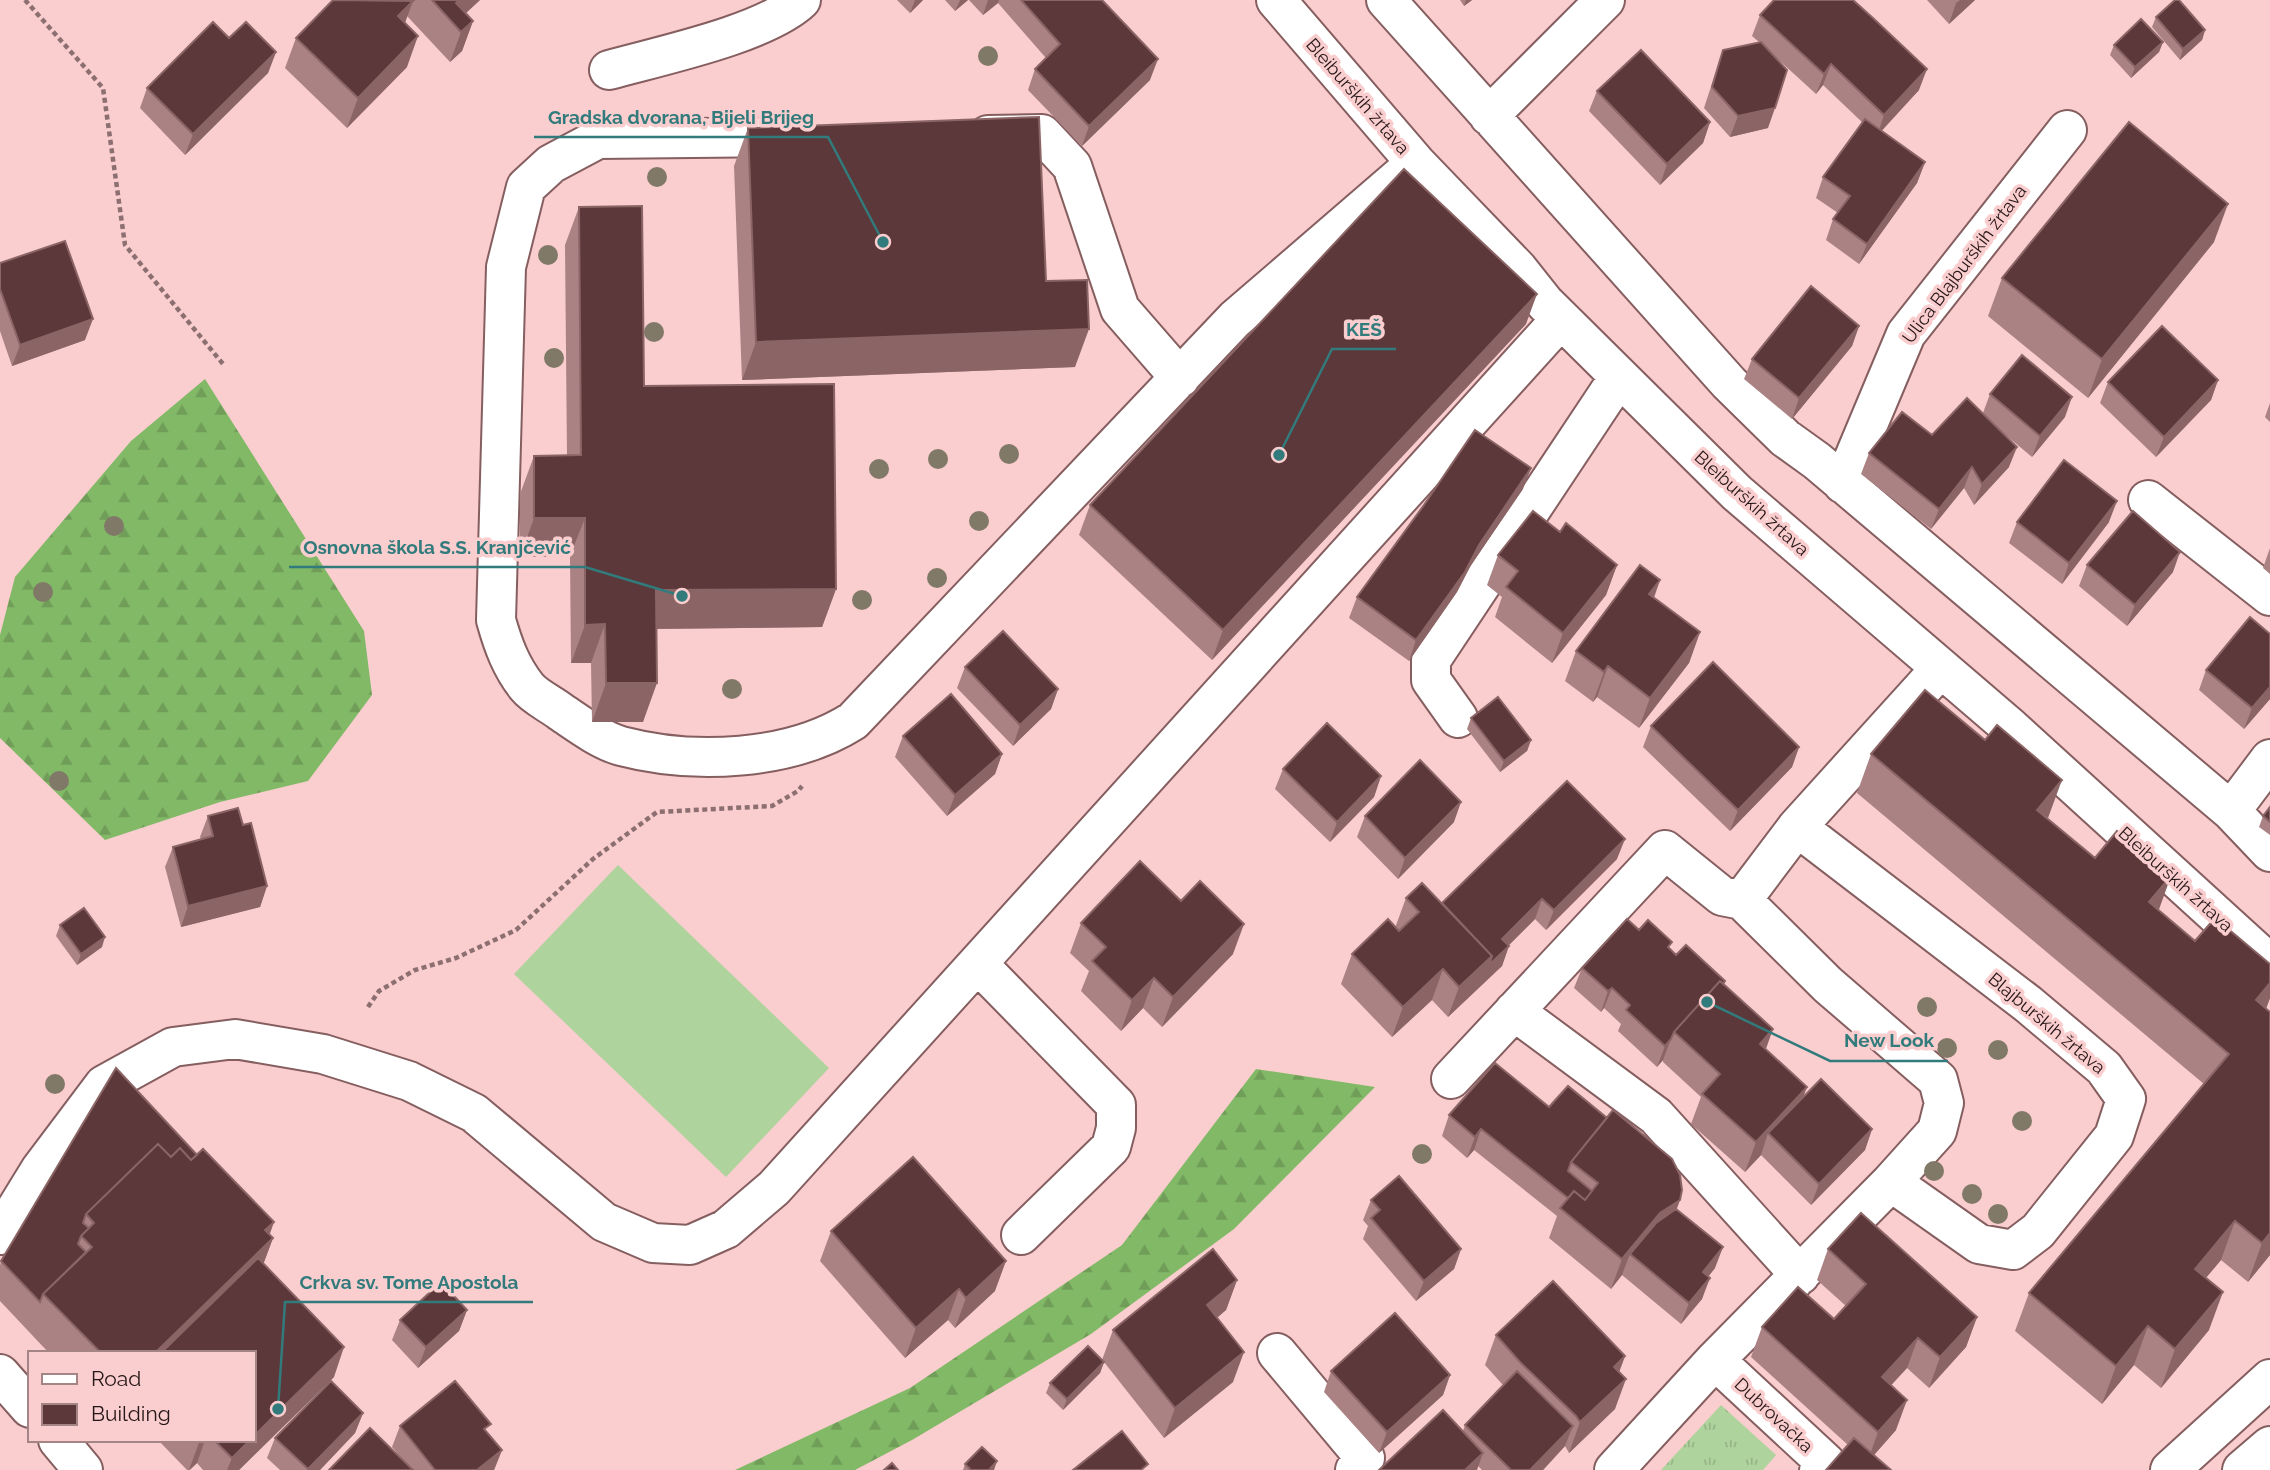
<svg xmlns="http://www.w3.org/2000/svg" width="2270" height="1470" font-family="Raleway,sans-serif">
<defs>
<pattern id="grass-tufts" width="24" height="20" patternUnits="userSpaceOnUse" patternTransform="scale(1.75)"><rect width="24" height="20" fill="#aed39d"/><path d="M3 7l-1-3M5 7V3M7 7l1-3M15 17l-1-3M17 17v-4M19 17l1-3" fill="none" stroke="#96b486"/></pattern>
<pattern id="forest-firs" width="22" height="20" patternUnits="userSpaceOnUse" patternTransform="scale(1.75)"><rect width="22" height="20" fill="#82b967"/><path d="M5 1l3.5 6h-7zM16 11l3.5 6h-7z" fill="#709e59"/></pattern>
</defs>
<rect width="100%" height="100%" fill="#facdce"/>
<path fill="url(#grass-tufts)" d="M1721 1405 1776 1455 1763 1470H1661Z"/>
<path fill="url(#forest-firs)" d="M205 379 364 631 372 695 308 781 220 802 105 840 0 738V635L15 577 131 441Z
M1256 1069 1375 1087 1234 1229 1091 1334 912 1440 855 1470H735L910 1388 1122 1245Z"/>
<path fill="#aed39d" d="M618 865 829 1068 726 1177 514 974Z"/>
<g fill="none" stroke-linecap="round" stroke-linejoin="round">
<g stroke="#855e60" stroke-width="42">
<path id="minor" d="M1276 0 1416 163 1518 269 1545 303 1737 493 2011 728 2270 964
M1386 0 1729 383 1785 438 1817 461 2231 811 2270 852
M609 70C659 56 765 34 801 0
M1489 116 1605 0
M988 135 1042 134 1072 166 1120 309 1180 378
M798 137 598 139 551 164 526 187 506 267 496 620C503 645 511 667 527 687 535 697 551 704 561 712 579 724 600 740 621 746 693 765 790 761 853 721L1235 319 1416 163
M1843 484 1906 334 2067 130
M2148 500 2270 596
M1458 718 1431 680V660L1619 377
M2231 811 2270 759
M1797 827 2028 1004 2104 1068 2126 1099 2114 1136 2038 1231 2013 1250 1979 1244 1891 1182
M978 964 1116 1105V1128L1111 1147 1021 1235
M1514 1011 1656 1116 1800 1275
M1451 1079 1665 850 1722 896 1742 900
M0 1235 40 1170 104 1085 173 1047 235 1039 323 1054 409 1081 474 1113 604 1222 653 1243 690 1245 726 1229 774 1188 1561 319
M1277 1353 1365 1458 1355 1470
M1715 1360 1826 1463 1819 1470
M0 1374 30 1408
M58 1440 83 1470
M1614 1470 1715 1360 1891 1182 1937 1131 1944 1103 1938 1080 1828 985 1742 900 1797 827 1940 669
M2170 1470 2270 1379
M2242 1470 2270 1446"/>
</g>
<path stroke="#8c6f70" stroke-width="4.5" stroke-dasharray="5 3.5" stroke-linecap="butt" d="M25 0 103 88 125 245 223 364
M368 1007 379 991 415 970 456 958 516 930 593 859 657 812 772 806 798 791 802 786"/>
<use href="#minor" stroke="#fff" stroke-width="38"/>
</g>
<g fill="#817967">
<circle cx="988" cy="56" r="10"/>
<circle cx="657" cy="177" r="10"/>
<circle cx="548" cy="255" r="10"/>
<circle cx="654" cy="332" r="10"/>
<circle cx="554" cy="358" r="10"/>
<circle cx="1009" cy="454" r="10"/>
<circle cx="938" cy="459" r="10"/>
<circle cx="879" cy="469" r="10"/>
<circle cx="979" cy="521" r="10"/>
<circle cx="114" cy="526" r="10"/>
<circle cx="937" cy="578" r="10"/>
<circle cx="43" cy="592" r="10"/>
<circle cx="862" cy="600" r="10"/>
<circle cx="732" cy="689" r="10"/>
<circle cx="59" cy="781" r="10"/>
<circle cx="1927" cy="1007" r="10"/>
<circle cx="1947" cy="1048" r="10"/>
<circle cx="1998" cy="1050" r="10"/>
<circle cx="55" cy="1084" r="10"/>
<circle cx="2022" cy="1121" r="10"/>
<circle cx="1422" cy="1154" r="10"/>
<circle cx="1934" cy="1171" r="10"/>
<circle cx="1972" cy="1194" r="10"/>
<circle cx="1998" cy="1214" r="10"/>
</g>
<path fill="#ab8284" d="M333 0H480L466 13 473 21 462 51 450 62 407 16 405 23 407 67 347 128 285 68 296 38Z
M897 0H923L910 13Z
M945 0H968L955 11Z
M969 0H1102L1150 80 1082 146 1028 90 1035 69 1046 58 998 3 983 15Z
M1460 0H1472L1464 6Z
M1927 0H1975L1949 24Z
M1760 15 1919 90 1881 131 1925 162 1917 183 1859 264 1826 240 1833 219 1838 213 1816 198 1823 177 1863 123 1823 85 1816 94 1770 52 1768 128 1730 137 1704 108 1723 50 1759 42 1752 36Z
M2156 17 2205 30 2202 40 2180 60 2152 27Z
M229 38 276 52 268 73 185 155 140 108 147 88Z
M2163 42 2159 52 2131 78 2110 55 2114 45Z
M1597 91 1710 122 1703 143 1660 185 1589 111Z
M748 128 1046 281 1075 367 742 380 734 166Z
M579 207 644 386 836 589 822 627 657 629 643 722H592L591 663H571L570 556 520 557V494L534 456 567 455 565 245Z
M2214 242 2088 398 1988 316 2002 278Z
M0 263 85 340 12 366 0 331Z
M1526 324 1212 660 1079 535 1090 505Z
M1859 326 1852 346 1792 419 1744 379 1752 359Z
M2218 380 2211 400 2156 457 2100 403 2108 382Z
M1990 394 2065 417 2032 457 2001 431 2009 467 1974 505 1964 488 1931 529 1861 474 1869 453 1932 435 1983 413Z
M2270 403V422L2265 417Z
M1523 489 1471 565 1457 592 1409 661 1349 618 1357 597Z
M2017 522H2109L2062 584 2009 543Z
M1560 532 1617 565 1606 595 1552 663 1495 617 1502 597 1487 585 1498 555Z
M2270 548V574L2263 568Z
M2087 565 2173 572 2127 626 2079 586Z
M1660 580 1654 598 1700 632 1689 663 1639 728 1597 697 1593 702 1565 681 1576 651Z
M965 667 1058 689 1051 709 1013 746 957 688Z
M2206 670 2270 699 2244 729 2199 690Z
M1471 718 1531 740 1527 751 1500 772 1467 729Z
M1651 726 1799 747 1792 767 1730 831 1643 747Z
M903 736 1002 754 995 774 947 816 895 757Z
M1871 754 2047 819 2195 941 2270 998 2266 1009 2270 1255 2248 1282 2221 1260 2206 1278 2209 1330 2161 1388 2134 1365 2102 1404 2015 1331 2029 1293 2204 1084 1857 793Z
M1283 769 1381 776 1374 797 1330 842 1275 789Z
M2270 807V835L2259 827 2263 816Z
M208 816 267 886 260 907 181 927 165 867 173 847 201 839 200 837Z
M1365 816 1454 822 1398 879 1357 837Z
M1617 859 1546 930 1535 919 1509 945 1502 966 1448 1017 1432 1000 1392 1037 1341 984 1352 954 1395 928 1406 898 1442 903Z
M1081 923 1233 954 1162 1027 1143 1008 1121 1031 1081 991 1089 971 1070 953Z
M60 925 102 947 77 965 56 936Z
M1639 930 1670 949 1676 955 1725 981 1724 985 1766 1050 1803 1097 1872 1129 1865 1150 1811 1205 1761 1155 1745 1172 1691 1124 1701 1097 1663 1062V1060L1657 1067 1618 1031 1621 1024 1604 1008 1601 1012 1574 988 1582 968Z
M1549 1107 1680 1200 1676 1209 1715 1268 1708 1277 1702 1299 1681 1324 1622 1275 1611 1289 1549 1238 1557 1216 1474 1150 1467 1158 1442 1136 1449 1115Z
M197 1155 274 1222 269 1234 273 1238 263 1264 334 1377 239 1470H203L197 1463 190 1470H187L158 1440H254V1353H49L0 1301V1265L1 1261Z
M1371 1200 1461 1249 1454 1269 1416 1301 1363 1239 1368 1226 1363 1220Z
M831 1231 995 1291 955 1328 948 1320 905 1358 820 1261Z
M1828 1249 1977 1317 1966 1347 1929 1388 1907 1368 1891 1385 1896 1430 1874 1455 1848 1445 1751 1357 1762 1327 1834 1319 1846 1306 1817 1280Z
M1237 1280 1226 1310 1217 1318 1233 1382 1164 1438 1104 1362 1100 1373 1063 1410 1046 1393 1050 1383 1102 1360 1113 1330Z
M467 1310 459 1331 418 1368 392 1340 400 1320Z
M1496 1335 1625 1356 1619 1372 1615 1409 1569 1453 1565 1446 1543 1470H1482L1478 1466 1463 1431 1465 1425 1503 1385 1485 1365Z
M1331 1371 1450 1375 1443 1395 1379 1453 1324 1392Z
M363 1413 355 1433 320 1470H280L267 1458 275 1438Z
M400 1426 487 1433 502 1450 494 1470H329L403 1460 392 1447Z
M965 1464 994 1470H963Z"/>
<path fill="#8b6566" d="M459 0H480L454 24 456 3Z
M915 0H923L910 13Z
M960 0H968L955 11Z
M988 0H999L998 3 983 15Z
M1466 0H1472L1464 6Z
M1960 0H1975L1949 24 1956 3Z
M413 1 402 31 398 16Z
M473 21 462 51 450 62 461 32Z
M2205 30 2202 40 2180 60 2183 49Z
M418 36 407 67 347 128 358 98Z
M2163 42 2159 52 2131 78 2135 67Z
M276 52 268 73 185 155 193 134Z
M1158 59 1150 80 1082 146 1089 126Z
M1831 64 1823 85 1816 94 1824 74Z
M1927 69 1919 90 1877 136 1884 115Z
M1775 108 1768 128 1730 137 1738 116Z
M1710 122 1703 143 1660 185 1667 164Z
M1925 162 1917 183 1859 264 1867 244Z
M2228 204 2214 242 2088 398 2102 359Z
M1537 294 1526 324 1212 660 1223 630Z
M93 319 85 340 12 366 20 345Z
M1859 326 1852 346 1792 419 1799 398Z
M1089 329 1075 367 742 380 756 342Z
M2218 380 2211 400 2156 457 2164 437Z
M2072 397 2065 417 2032 457 2040 436Z
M2017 447 2009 467 1974 505 1982 484Z
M1972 467 1964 488 1931 529 1939 509Z
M1531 468 1523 489 1471 565 1457 592 1409 661 1416 640Z
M2117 501 2109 522 2062 584 2069 563Z
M534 518H585L570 556 520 557Z
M2180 552 2173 572 2127 626 2135 605Z
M1617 565 1606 595 1552 663 1563 633Z
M1660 580 1649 610V594Z
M836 589 822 627 642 629 656 590Z
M605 624 591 663H571L585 625Z
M1700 632 1689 663 1639 728 1650 698Z
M1608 666 1597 697 1593 702 1604 672Z
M606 683H657L643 722H592Z
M2270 687V699L2244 729 2252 708Z
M1058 689 1051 709 1013 746 1020 725Z
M1531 740 1527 751 1500 772 1504 761Z
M1799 747 1792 767 1730 831 1738 810Z
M1002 754 995 774 947 816 955 795Z
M1381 776 1374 797 1330 842 1337 822Z
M2062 780 2048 818 2037 810Z
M1461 802 1454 822 1398 879 1405 858Z
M1625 839 1617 859 1546 930 1554 910Z
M2171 876 2157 915 2149 902Z
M267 886 260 907 181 927 188 906Z
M1542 899 1535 919 1504 950 1509 946 1502 966 1448 1017 1459 987 1502 939Z
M1244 924 1233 954 1162 1027 1173 997Z
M105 937 102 947 77 965 81 954Z
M1443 969 1432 1000 1392 1037 1403 1007Z
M1154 978 1143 1008 1121 1031 1132 1000Z
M2270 983V998L2265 1011 2256 1000Z
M1612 988 1604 1008 1601 1012 1608 991Z
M1773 1029 1762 1060 1760 1044Z
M1671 1039 1663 1060 1657 1067 1665 1046Z
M1807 1087 1796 1117 1768 1133 1761 1155 1745 1172 1756 1142Z
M1481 1129 1474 1150 1467 1158 1475 1137Z
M1872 1129 1865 1150 1811 1205 1819 1184Z
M1680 1200 1669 1230 1630 1254 1622 1275 1611 1289 1622 1259 1660 1213Z
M2235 1221 2221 1260 2181 1307 2195 1269Z
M274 1222 266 1245 273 1238 259 1276 181 1353H155Z
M2270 1233V1255L2248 1282 2262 1243Z
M1723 1247 1715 1268 1695 1293 1703 1272Z
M1461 1249 1454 1269 1416 1301 1424 1281Z
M1006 1261 995 1291 955 1328 966 1298Z
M1710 1278 1702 1299 1681 1324 1689 1303Z
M1237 1280 1226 1310 1196 1335 1207 1305Z
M959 1289 948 1320 905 1358 916 1328Z
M2223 1292 2209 1330 2161 1388 2175 1349Z
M467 1310 459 1331 418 1368 426 1347Z
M1977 1317 1966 1347 1929 1388 1940 1357Z
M2148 1326 2134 1365 2102 1404 2116 1366Z
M1918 1338 1907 1368 1871 1407 1882 1377Z
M344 1347 334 1377 239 1470H227L232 1458 250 1440H254V1436Z
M1244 1352 1233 1382 1164 1438 1175 1408Z
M1625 1356 1614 1386V1367Z
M1104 1362 1100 1373 1063 1410 1067 1399Z
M1450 1375 1443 1395 1379 1453 1387 1432Z
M1626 1379 1615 1409 1569 1453 1580 1422Z
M1907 1400 1896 1430 1867 1463 1878 1432Z
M363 1413 355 1433 320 1470H307Z
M1573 1426 1565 1446 1543 1470H1530Z
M200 1440H205L197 1463 189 1470Z
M502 1450 494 1470H477Z
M1483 1453 1477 1470H1465Z
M997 1461 994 1470H989Z"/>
<path fill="#5c383a" stroke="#8b6566" stroke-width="2" d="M333 0 413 1 398 16 418 36 358 98 296 38Z
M432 0H459L456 3 473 21 461 32Z
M1021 0H1102L1158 59 1089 126 1035 69 1060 44Z
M1774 0H1853L1874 19 1927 69 1884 115 1831 64 1824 74 1760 15Z
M2175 0H2179L2205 30 2183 49 2156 17Z
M2141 19 2163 42 2135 67 2114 45Z
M213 22 229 38 246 22 276 52 193 134 147 88Z
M1761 42 1787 70 1775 108 1738 116 1712 87 1723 50Z
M1641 50 1710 122 1667 164 1597 91Z
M1039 117 1046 281 1087 280 1089 329 756 342 748 128Z
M1865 119 1925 162 1867 244 1833 219 1850 196 1823 177Z
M2129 122 2228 204 2102 359 2002 278Z
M1404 169 1537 294 1223 630 1090 505Z
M642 206 644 386 834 384 836 589 656 590 657 683H606L605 624 585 625V518H534V456L581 455 579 207Z
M65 241 93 319 20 345 0 289V263Z
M1811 286 1859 326 1799 398 1752 359Z
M2162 326 2218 380 2164 437 2108 382Z
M2022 355 2072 397 2040 436 1990 394Z
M1967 398 2017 447 1982 484 1972 467 1939 509 1869 453 1902 412 1932 435Z
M1475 430 1531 468 1479 545 1465 572 1416 640 1357 597 1424 505Z
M2064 460 2117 501 2069 563 2017 522Z
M1533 511 1560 532 1566 523 1617 565 1563 633 1506 587 1518 571 1498 555Z
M2133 511 2180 552 2135 605 2087 565Z
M1640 565 1660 580 1649 594 1700 632 1650 698 1608 666 1604 672 1576 651Z
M2250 617 2270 634V687L2252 708 2206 670Z
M1003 631 1058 689 1020 725 965 667Z
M1713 662 1799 747 1738 810 1651 726Z
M1925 690 1985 740 1997 725 2062 780 2037 810 2095 858 2117 831 2171 876 2149 902 2195 941 2215 918 2270 964V983L2256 1000 2270 1012V1233L2262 1243 2235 1221 2195 1269 2223 1292 2175 1349 2148 1326 2116 1366 2029 1293 2229 1054 1871 754Z
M951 694 1002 754 955 795 903 736Z
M1498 697 1531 740 1504 761 1471 718Z
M1327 723 1381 776 1337 822 1283 769Z
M1420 760 1461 802 1405 858 1365 816Z
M1567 781 1625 839 1554 910 1542 899 1502 939 1509 946 1489 965 1492 956 1442 903Z
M2270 807V822L2263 816Z
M238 808 243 825 251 823 267 886 188 906 173 847 213 836 208 816Z
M1140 861 1181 901 1200 881 1244 924 1173 997 1154 978 1132 1000 1092 961 1106 947 1081 923Z
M1422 883 1492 956 1459 987 1443 969 1403 1007 1352 954 1388 919 1399 931 1419 912 1406 898Z
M84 908 105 937 81 954 60 925Z
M1627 919 1639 930 1648 920 1672 942 1668 947 1676 955 1686 945 1725 981 1723 984 1720 981 1674 1032 1671 1039 1665 1046 1626 1010 1630 1005 1612 988 1608 991 1582 968Z
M1720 981 1773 1029 1760 1044 1807 1087 1756 1142 1702 1094 1720 1074 1674 1032Z
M1495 1063 1549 1107 1568 1086 1607 1118 1571 1162 1568 1171 1592 1191 1585 1200 1574 1191 1568 1198 1481 1129 1475 1137 1449 1115Z
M116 1068 197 1155 191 1160 180 1148 171 1157 158 1144 86 1214 83 1223 89 1228 81 1236 78 1244 86 1252 43 1294 40 1302 1 1261Z
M1821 1079 1872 1129 1819 1184 1768 1133Z
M1613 1110 1672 1159 1680 1175 1682 1190 1680 1200 1660 1213 1622 1259 1560 1208 1574 1191 1585 1200 1598 1183 1571 1162Z
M158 1144 171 1157 180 1148 191 1160 203 1149 274 1222 265 1230 273 1238 155 1353H101L43 1294 92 1247 81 1236 94 1223 86 1214Z
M913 1157 1006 1261 966 1298 959 1289 916 1328 831 1231Z
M1399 1176 1461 1249 1424 1281 1371 1218 1380 1210 1371 1200Z
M1676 1209 1723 1247 1703 1272 1710 1278 1689 1303 1630 1254 1656 1223Z
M1861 1213 1977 1317 1940 1357 1918 1338 1882 1377 1907 1400 1878 1432 1762 1327 1798 1287 1834 1319 1866 1284 1828 1249Z
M1213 1249 1237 1280 1207 1305 1244 1352 1175 1408 1113 1330Z
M258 1258 344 1347 254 1436V1353H161Z
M1553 1281 1625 1356 1614 1367 1626 1379 1580 1422 1576 1416 1520 1362 1496 1335Z
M441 1282 467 1310 426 1347 400 1320Z
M1395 1313 1450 1375 1387 1432 1331 1371Z
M1088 1346 1104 1362 1067 1399 1050 1383Z
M1517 1371 1573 1426 1530 1470H1511L1465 1425Z
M331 1381 363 1413 308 1469 275 1438Z
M455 1381 491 1424 484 1429 502 1450 477 1470H435L400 1426Z
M1443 1410 1483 1453 1465 1470H1379Z
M370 1428 413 1470H329Z
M1122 1431 1148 1464 1141 1470H1073Z
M1854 1438 1891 1470H1826Z
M214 1440H250L232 1458Z
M982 1447 997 1461 989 1470H971L965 1464Z
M892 1463 898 1470H884Z"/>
<g text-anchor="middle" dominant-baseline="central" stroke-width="7" stroke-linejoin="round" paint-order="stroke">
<g font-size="18" fill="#251617" stroke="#facdce">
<text transform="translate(1358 96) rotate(49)">Bleiburških žrtava</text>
<text transform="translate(1964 264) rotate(-53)">Ulica Blajburških žrtava</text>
<text transform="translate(1752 503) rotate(42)">Bleiburških žrtava</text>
<text transform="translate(2176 879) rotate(42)">Bleiburških žrtava</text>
<text transform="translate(2047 1023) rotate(40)">Blajburških žrtava</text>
<text transform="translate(1774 1415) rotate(43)">Dubrovačka</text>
</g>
</g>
<path fill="none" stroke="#327b7c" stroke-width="2.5" d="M883 242L828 137H534M1279 455L1332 349H1396M682 596L585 567H289M1707 1002L1830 1061H1948M278 1409L285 1302H533"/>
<g fill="#327b7c" stroke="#facdce" stroke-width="2.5">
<circle cx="883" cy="242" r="7"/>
<circle cx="1279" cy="455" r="7"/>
<circle cx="682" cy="596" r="7"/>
<circle cx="1707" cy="1002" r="7"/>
<circle cx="278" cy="1409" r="7"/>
</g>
<g font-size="19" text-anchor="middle" font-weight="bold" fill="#327b7c" stroke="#facdce" stroke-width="7" stroke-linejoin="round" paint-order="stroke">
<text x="681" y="124">Gradska dvorana, Bijeli Brijeg</text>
<text x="1364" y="336">KEŠ</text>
<text x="437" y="554">Osnovna škola S.S. Kranjčević</text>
<text x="1889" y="1047">New Look</text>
<text x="409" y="1289">Crkva sv. Tome Apostola</text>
</g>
<rect x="28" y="1351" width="228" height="91" fill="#facdce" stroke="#a58485" stroke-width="2"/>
<rect x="42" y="1374" width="35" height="10" fill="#ffffff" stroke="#a58485" stroke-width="2"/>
<text x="91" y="1386" font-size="21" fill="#251617">Road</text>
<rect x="42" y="1404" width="35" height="21" fill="#5c383a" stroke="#a58485" stroke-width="2"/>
<text x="91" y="1421" font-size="21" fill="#251617">Building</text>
</svg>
